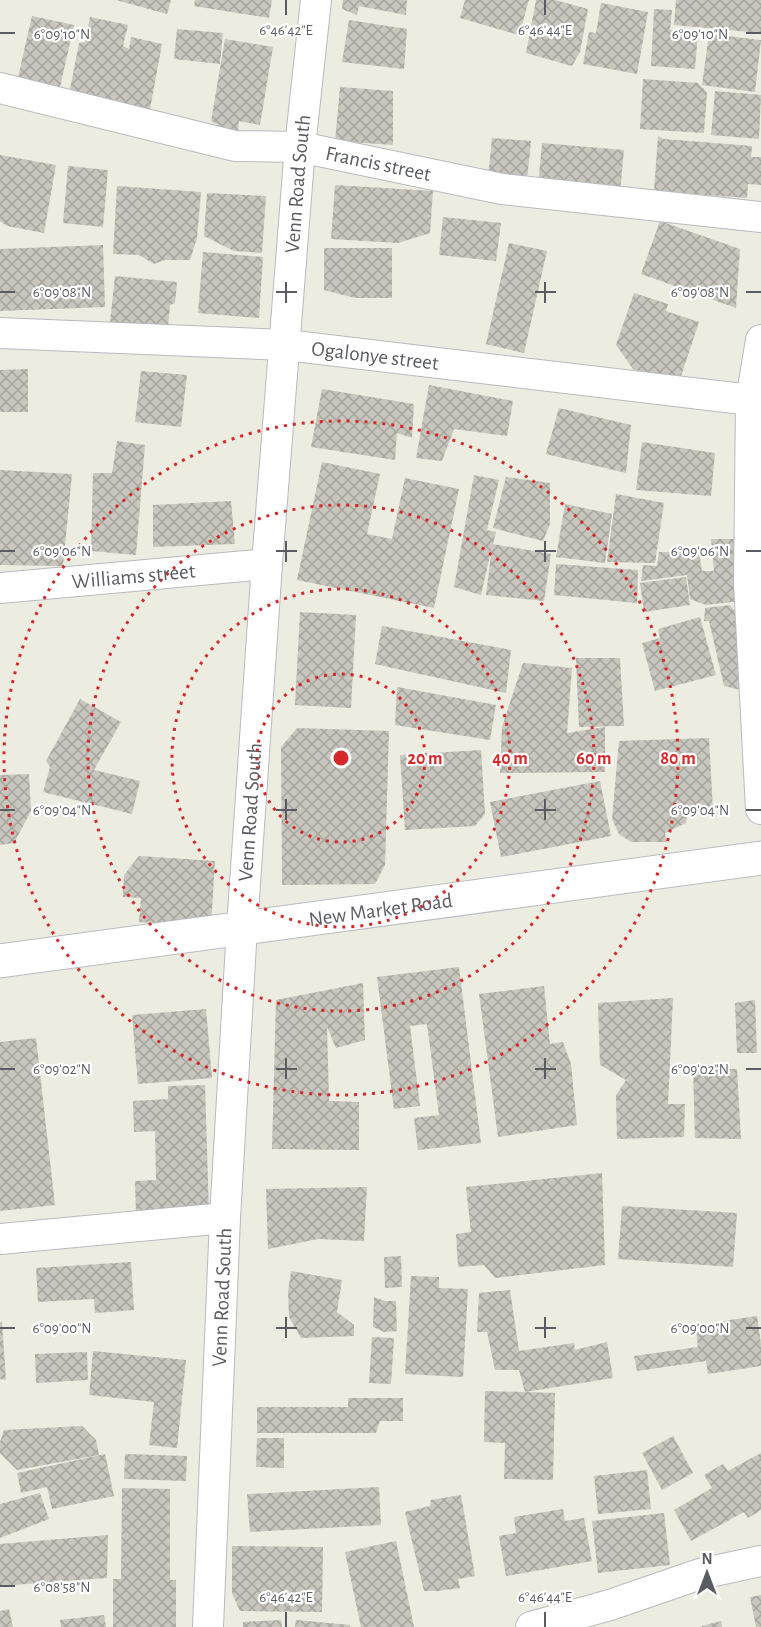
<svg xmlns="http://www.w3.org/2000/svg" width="761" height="1627" font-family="'Alegreya Sans',sans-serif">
<defs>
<pattern id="building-cross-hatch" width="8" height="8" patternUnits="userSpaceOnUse" patternTransform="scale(1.5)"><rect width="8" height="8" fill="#c8c6bd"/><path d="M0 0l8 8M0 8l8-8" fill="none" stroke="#a5a49d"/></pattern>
</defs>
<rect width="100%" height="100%" fill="#edece0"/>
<path fill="url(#building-cross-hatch)" d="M116 0H171L167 14Z
M195 0H272L269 18 194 6Z
M343 0H407L406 15 359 6 357 15 342 9Z
M465 0H529L519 35 460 18Z
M536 0H555L588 9 580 52 572 66 526 53Z
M676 0H761V33L674 25Z
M601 3 648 12 637 74 583 64 589 32 596 33Z
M654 9 672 10 670 30 698 32 695 69 651 66Z
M32 16 74 25 58 96 16 86Z
M90 17 128 25 123 46 129 49 131 37 162 44 150 109 69 94 79 43 85 42Z
M349 20 407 29 404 69 342 62Z
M177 29 223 33 220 64 174 59Z
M709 34 761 40 755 92 702 85Z
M225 39 273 47 260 125 239 121 237 140 218 138 217 124 211 121Z
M643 79 698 83 707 92 704 133 640 129Z
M340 87 393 91V145L335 141Z
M715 91 761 95 759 139 711 135Z
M658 136 664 139 752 146 751 157H761V185L748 184 747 198 654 191Z
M492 138 531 141 527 181 488 178Z
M542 143 624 150 620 192 538 185Z
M0 155 56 165 44 233 7 226 0 221Z
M68 166 108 170 103 227 63 223Z
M335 185 433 191 430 233 398 243 331 239Z
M117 186 201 192 197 238 190 260H165L154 264 139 255 113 254Z
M207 193 266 196 262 253 234 251 204 236Z
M443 217 501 223 496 261 439 255Z
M660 221 740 249 736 308 641 274Z
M509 243 547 251 524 353 486 344Z
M103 245 105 307 0 311V249Z
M324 248H392V298H355L324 290Z
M203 252 263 257 259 318 198 313Z
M115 276 177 282 175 303 170 305 168 328 110 322Z
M634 293 668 304 666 311 699 322 678 385 633 369 616 345Z
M28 369V412H0V370Z
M141 371 187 375 181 427 135 422Z
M429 385 513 401 507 436 454 429 442 461 416 458Z
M322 389 414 404 412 438 397 433 395 460 311 447Z
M559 408 631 425 626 473 546 454Z
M117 441 145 445 136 555 91 551 93 473H112Z
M642 442 715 453 711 496 636 490Z
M322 462 380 474 367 534 392 539 405 478 459 489 434 608 297 580Z
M0 470 72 474 63 566 0 565Z
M474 475 499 480 487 530 496 532 493 544 551 554 544 601 486 595 492 547 481 595 454 587Z
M506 477 550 483V524L543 541 493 528Z
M616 494 664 503 655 563 607 562Z
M231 501 235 544 153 547V505Z
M565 504 612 514 605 563 556 557Z
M711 539H738L740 601 706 605 690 599 687 575 641 581 643 565 657 566 659 552H699L702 571H714Z
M556 564 638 570 637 603 554 595Z
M686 577 690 605 644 612 640 583Z
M730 605 741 620 745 691 724 686 709 621H704L705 608Z
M300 612 356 615 351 708 295 705Z
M700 617 716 675 655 691 642 643 660 638 658 629Z
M382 626 511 650 506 693 375 664Z
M576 658H620L624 726 579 727Z
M523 663 572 668 567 733 605 727V772L500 773 502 727Z
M397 687 496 705 490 740 395 725Z
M80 699 121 722 94 770 140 781 132 814 43 792 50 767 46 761Z
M297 728 389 731 385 865 375 884 282 885 281 747Z
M709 738 713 810 688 809 686 823 665 833 667 842H631L619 834 612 819 619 741Z
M481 750 485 814 475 826 405 830 400 755Z
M29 774 31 811 14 843 0 845V775Z
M600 781 611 836 501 857 490 802Z
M139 856 215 861 211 926 139 922 141 898 123 897 124 875Z
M459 967 481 1143 418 1150 414 1118 439 1115 427 1024 410 1026 420 1106 394 1109 377 977Z
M363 983 365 1040 336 1048 327 1027 329 1101 359 1102V1150L272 1149 276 1000Z
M544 986 550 1044 563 1042 571 1064 577 1125 498 1137 479 994Z
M673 998 668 1104H685L684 1137 617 1139 616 1095 626 1080 600 1065 598 1003Z
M755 1000 757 1053H737L735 1003Z
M206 1009 212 1078 138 1084 132 1015Z
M36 1038 55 1205 0 1211V1042Z
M693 1069H737L741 1139 695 1138Z
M205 1085 209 1213 136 1216 135 1181 156 1180 155 1131 134 1132 133 1101 168 1099V1086Z
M602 1173 605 1265 495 1278 484 1265 458 1267 456 1234 471 1232 466 1187Z
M367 1187 364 1241 318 1239 268 1249 266 1189Z
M622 1206 737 1213 733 1267 618 1259Z
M401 1256 402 1287 385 1288 384 1257Z
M131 1262 134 1310 95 1313 94 1299 38 1302 36 1268Z
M291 1271 342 1280 337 1312 354 1325V1336L301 1338 289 1317 288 1292Z
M411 1276 439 1277V1288L468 1289 463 1377 405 1374Z
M510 1290 519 1351 574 1343 575 1350 607 1342 613 1378 525 1392 555 1393 553 1480 504 1479 505 1443 484 1442 485 1391 525 1392 519 1370H495L487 1332H477L479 1293Z
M374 1297 385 1301H396L397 1331 384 1332 373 1327Z
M757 1316 761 1344V1366L708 1374 706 1361 637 1371 634 1356 698 1347 696 1330 716 1328V1322Z
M0 1322H2L6 1380 0 1379Z
M372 1337 394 1338 391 1384 369 1383Z
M93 1351 186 1360 177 1448 149 1445 154 1402 89 1395Z
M87 1352 88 1380 36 1383 35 1354Z
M348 1398H403V1421H380L376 1433H257V1407H348Z
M82 1426 96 1440 99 1455 17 1470 0 1453V1442L4 1430Z
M673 1436 693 1473 662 1490 642 1453Z
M257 1438H284V1468L256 1467Z
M761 1453V1510L748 1518 744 1512 691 1541 674 1510 712 1488 704 1475 723 1464 728 1471Z
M105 1454 114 1496 52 1509 47 1487 21 1493 17 1473Z
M125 1454 187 1456 186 1481 124 1479Z
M647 1470 651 1509 598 1514 594 1476Z
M379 1487 381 1525 250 1532 247 1494Z
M122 1488 170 1489V1580H176V1627H113V1579H121Z
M40 1493 49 1519 0 1538V1504Z
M461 1495 475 1576 458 1579 460 1588 438 1591H424L405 1512 430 1506 431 1500Z
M563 1509 565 1521 584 1518 592 1561 506 1576 499 1536 516 1533 514 1517Z
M664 1513 670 1565 598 1573 592 1521Z
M108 1535 107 1578 0 1586V1544Z
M396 1541 414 1627H361L345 1552Z
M232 1546 323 1547 322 1612 240 1611 232 1593Z
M761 1595V1627H756L750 1597Z
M9 1609 13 1627H0V1611Z
M104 1615 106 1627H61L60 1620Z
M281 1620 282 1627H243V1622Z
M296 1620 350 1625V1627H295Z
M721 1621 722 1627H702V1626Z"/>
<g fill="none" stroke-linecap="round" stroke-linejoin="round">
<g stroke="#b8bac0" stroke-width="32">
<g id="street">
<path id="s1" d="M0 88 235 146 300 147 502 189 761 217"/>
<path id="s2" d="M0 333 286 345 751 400"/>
<path d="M761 340 751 400 749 583 761 809"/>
<path id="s3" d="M0 588 267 564"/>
<path d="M0 1239 225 1218"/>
<path id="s4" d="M208 1627 225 1218 242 927 267 564 300 147 316 0"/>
<path d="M531 1627 610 1605 700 1574 761 1561"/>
</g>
</g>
<g stroke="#b9bcc3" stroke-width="35">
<g id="secondary">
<path id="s5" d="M0 961 761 858"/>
</g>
</g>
<use href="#street" stroke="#fff" stroke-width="30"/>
<use href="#secondary" stroke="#fff" stroke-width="33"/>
</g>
<path fill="none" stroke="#595c62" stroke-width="2" d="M286 0V15M545 0V15M0 33H15M746 33H761M286 282V303M545 282V303M0 292H15M276 292H297M535 292H556M746 292H761M286 541V562M545 541V562M0 551H15M276 551H297M535 551H556M746 551H761M286 799V820M545 799V820M0 810H15M276 810H297M535 810H556M746 810H761M286 1058V1079M545 1058V1079M0 1069H15M276 1069H297M535 1069H556M746 1069H761M286 1317V1338M545 1317V1338M0 1328H15M276 1328H297M535 1328H556M746 1328H761M0 1586H15M286 1612V1627M545 1612V1627"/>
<g fill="none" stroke="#d62828" stroke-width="3" stroke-dasharray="3 6">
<circle cx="341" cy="758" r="84"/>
<circle cx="341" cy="758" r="169"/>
<circle cx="341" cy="758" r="253"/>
<circle cx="341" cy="758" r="337"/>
</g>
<g text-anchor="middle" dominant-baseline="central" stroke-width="4.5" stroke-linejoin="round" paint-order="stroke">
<g font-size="21" fill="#595c62" stroke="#fff">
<text stroke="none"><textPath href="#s1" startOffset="387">Francis street</textPath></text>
<text stroke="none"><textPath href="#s4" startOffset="1446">Venn Road South</textPath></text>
<text stroke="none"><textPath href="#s2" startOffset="376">Ogalonye street</textPath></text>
<text stroke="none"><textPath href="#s3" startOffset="134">Williams street</textPath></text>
<text stroke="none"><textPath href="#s4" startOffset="816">Venn Road South</textPath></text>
<text stroke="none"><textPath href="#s5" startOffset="384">New Market Road</textPath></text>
<text stroke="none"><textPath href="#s4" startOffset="330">Venn Road South</textPath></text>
</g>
</g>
<g font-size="15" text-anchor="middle" fill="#595c62" stroke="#fff" stroke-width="4.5" stroke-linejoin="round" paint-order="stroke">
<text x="286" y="35">6°46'42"E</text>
<text x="545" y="35">6°46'44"E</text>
<text x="62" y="39">6°09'10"N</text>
<text x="700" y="39">6°09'10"N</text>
<text x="62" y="297">6°09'08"N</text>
<text x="700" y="297">6°09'08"N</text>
<text x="62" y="556">6°09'06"N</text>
<text x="700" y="556">6°09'06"N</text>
<text x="62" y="815">6°09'04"N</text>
<text x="700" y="815">6°09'04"N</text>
<text x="62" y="1074">6°09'02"N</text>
<text x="700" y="1074">6°09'02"N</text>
<text x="62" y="1333">6°09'00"N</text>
<text x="700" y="1333">6°09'00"N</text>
<text x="62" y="1592">6°08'58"N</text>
<text x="286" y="1602">6°46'42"E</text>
<text x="545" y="1602">6°46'44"E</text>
</g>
<circle cx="341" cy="758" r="9" fill="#d62828" stroke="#fff" stroke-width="3"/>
<g font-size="18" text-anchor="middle" font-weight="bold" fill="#d62828" stroke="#fff" stroke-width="4.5" stroke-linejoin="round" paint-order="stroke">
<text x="425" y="764">20 m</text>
<text x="510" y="764">40 m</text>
<text x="594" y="764">60 m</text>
<text x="678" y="764">80 m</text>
</g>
<g transform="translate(707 1573)" stroke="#ffffff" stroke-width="4.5" paint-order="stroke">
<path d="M0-4.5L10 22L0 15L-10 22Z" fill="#595c62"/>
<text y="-9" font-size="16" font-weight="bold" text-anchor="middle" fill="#595c62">N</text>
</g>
</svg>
